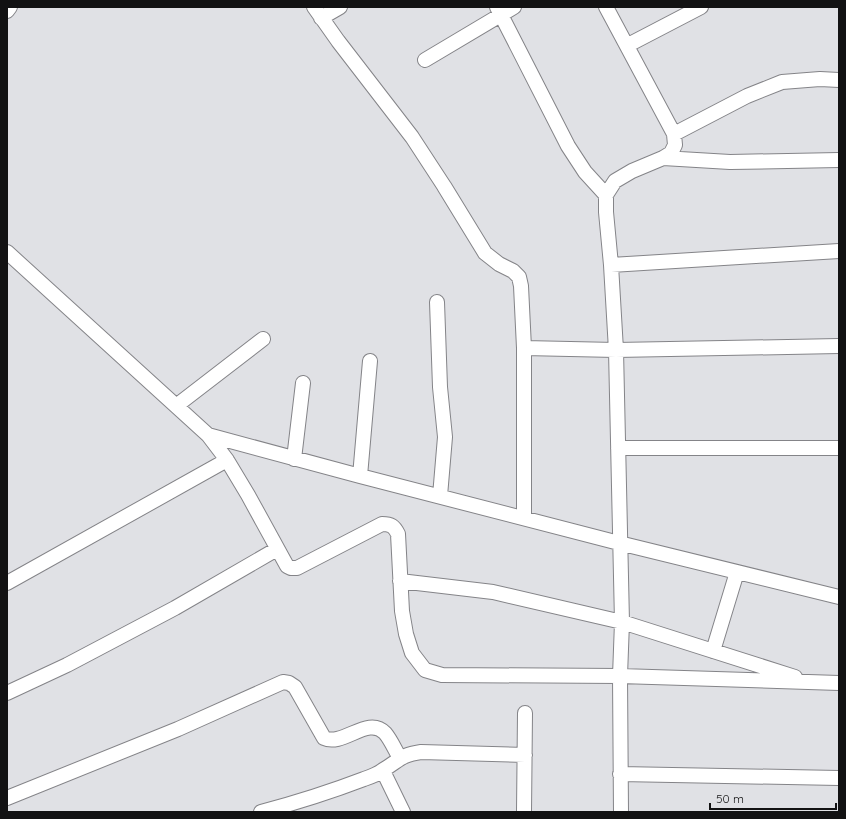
<svg xmlns="http://www.w3.org/2000/svg" width="846" height="819" font-family="Quicksand,sans-serif">
<rect width="100%" height="100%" fill="#e0e1e5"/>
<g fill="none" stroke-linecap="round" stroke-linejoin="round">
<g stroke="#848488" stroke-width="16">
<path id="street" d="M314 7 338 41 412 137 444 186 485 253 499 264 513 271 519 277 521 286 524 348V517
M497 7 568 146 585 172 606 195
M606 7 674 134 675 145 671 153 663 158 632 171 615 181 606 195V212L611 265 616 350 622 622 620 676 621 812
M7 11 10 7
M321 18 340 7
M628 45 701 7
M425 60 514 7
M674 134 747 96 782 82 820 79 839 80
M663 158 730 162 839 160
M7 252 208 435 360 476 619 543 839 597
M611 265 839 251
M437 302 440 387 445 437 440 496
M524 348 616 350 839 346
M176 406 263 339
M208 435 227 460 248 495 287 566 291 568H297L382 524C391 524 394 526 398 534L402 611 406 634 412 653 425 670 442 675 620 676 839 683
M618 448H839
M294 459 303 383
M360 476 370 361
M400 581 493 592 622 622 795 677
M7 583 227 460
M713 651 737 572
M7 693 67 665 175 608 277 549
M383 771 403 812
M620 774 839 778
M7 798 178 729 283 682 289 683 295 687 324 738C343 747 368 715 385 733 391 740 395 750 400 758
M261 812C295 803 330 792 364 779 370 777 378 774 383 770 400 760 400 755 421 752L525 755
M524 812 525 713"/>
</g>
<use href="#street" stroke="#fff" stroke-width="14"/>
</g>
<rect width="846" height="819" fill="none" stroke="#121213" stroke-width="16"/>
<path d="M710 803v6h126v-6" fill="none" stroke="#121213" stroke-width="2"/>
<text x="716" y="803" font-size="12" fill="#121213" stroke="#e0e1e5" stroke-width="3" paint-order="stroke">50 m</text>
</svg>
